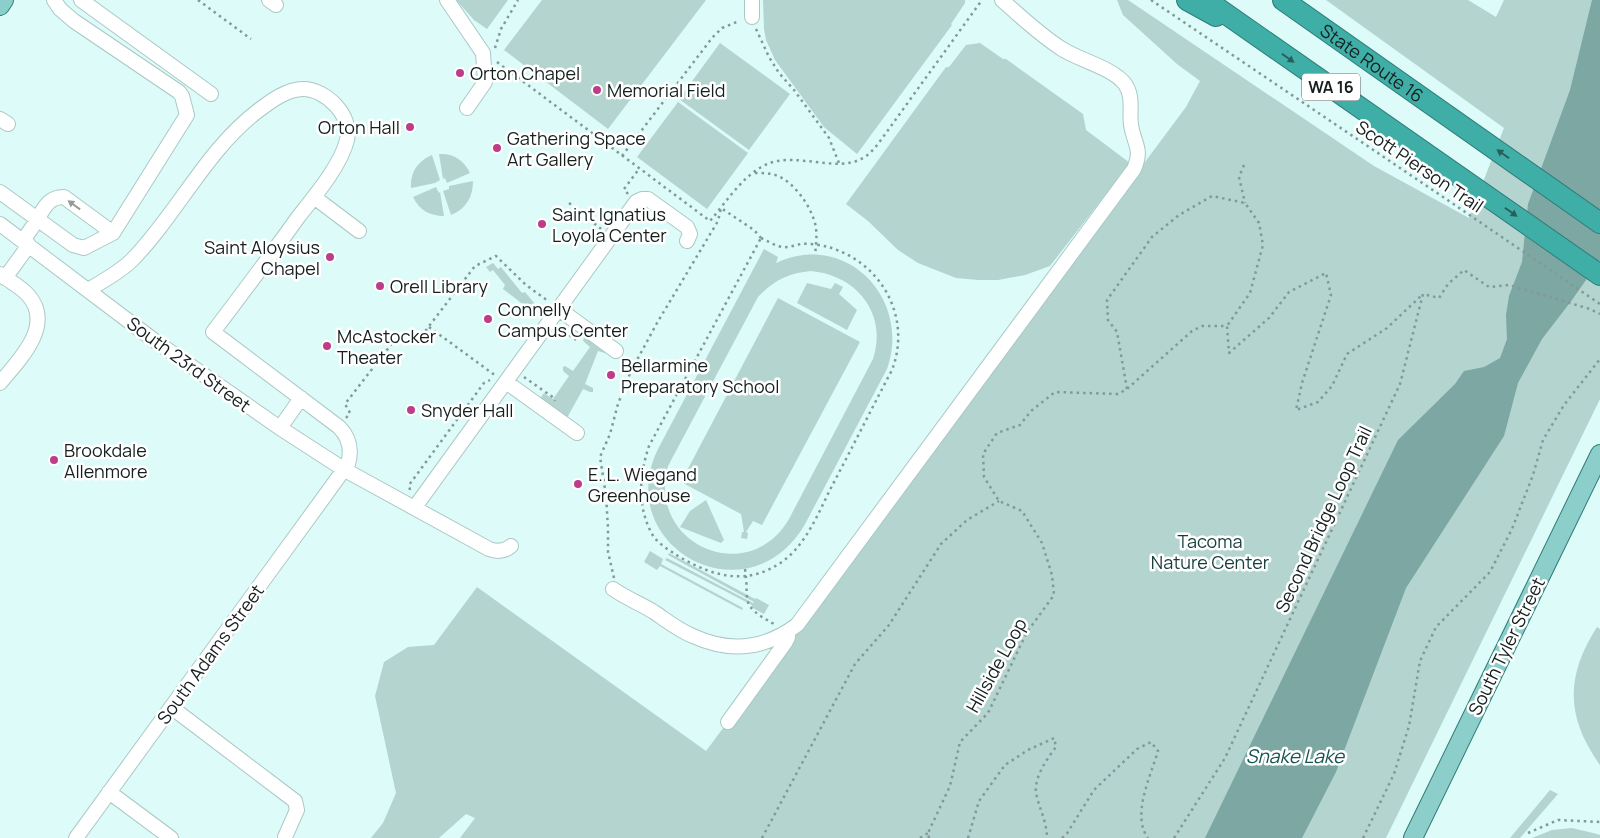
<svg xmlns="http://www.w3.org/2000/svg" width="1600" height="838" font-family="Manrope,sans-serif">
<rect width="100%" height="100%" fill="#ddfbf8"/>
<path fill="#b4d4d0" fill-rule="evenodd" d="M456 0H508L487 29 474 20Z
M542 0H706L608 129 504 50Z
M763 0H965V3L951 24 952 25 857 154 824 127 775 60 766 40 764 29Z
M1117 0H1128L1374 166 1469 218 1504 128 1326 0H1468L1496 17 1504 0H1600V399L1386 838H460L475 818 466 814 439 838H371L383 823 396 793 375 696 384 662 408 647 434 645 477 587 706 751 1186 107 1200 81 1177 64 1123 15Z
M720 43 790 94 749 150 679 99Z
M980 43 1003 59H1006L1083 114 1086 130 1130 163 1050 266 1025 275 998 280H978L956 278 918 263 898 250 868 221 846 204 946 67H949L966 45Z
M678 102 748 153 707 209 637 157Z
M439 154C453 153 464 160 470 173L447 183 445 178 443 179Z
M432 155 440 180 435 183 411 188C410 172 418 161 432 155Z
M473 181C473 197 466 209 451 215L443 191 449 189V186Z
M436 187 439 193 440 192 444 216C430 216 419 210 413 197Z
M764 249 778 257 776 263C846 230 912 299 887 369L804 526C746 621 611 546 658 449ZM811 271C856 275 888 313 873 359L789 519C748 589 646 544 668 466L758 297C773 281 788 273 811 271Z
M493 263 498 269 501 267 522 293 525 292 535 304 529 309 503 289 505 285 493 270 490 272 486 267Z
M807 283 831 289 835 283 843 287 839 294 857 310 847 330 797 303Z
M778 298 860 342 762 525 753 521 746 532 748 533 747 539 741 538 742 532H744L741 514 681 482Z
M584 337H587L608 354 598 351 585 384 593 388V392H590L583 389 568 416 565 418 542 401 541 397 544 393 553 399 569 376 563 371V367L565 366 573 371 590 347 583 341Z
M706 500 724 540 721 543 680 527 690 511Z
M650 551 663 559 661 564 743 608 742 610 660 566 657 570 644 562Z
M669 553 755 599 756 598 769 605 764 614 751 607 752 605 665 560 667 558 753 603 754 602 668 555Z
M1597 627 1600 629V765C1566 717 1565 677 1597 627Z
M1550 790 1558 794 1520 838H1510Z
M1572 828 1597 834 1600 835V838H1532L1552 830Z"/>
<path fill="#7ca7a3" d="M1592 0H1600V260L1572 300 1542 339 1518 383 1504 436 1406 588 1336 772 1302 838H1205L1398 440 1455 384 1464 371 1484 367 1500 358 1507 339 1506 315 1509 296 1522 262 1528 204 1570 90Z"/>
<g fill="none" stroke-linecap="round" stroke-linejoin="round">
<g stroke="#abc8c5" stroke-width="16">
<path id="minor" d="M81 0 211 94
M269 0 276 5
M447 0 483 53 485 82 467 108
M752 17V0
M0 119 8 124
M0 192 73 245 84 248 113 233 187 115 182 96 179 92 74 21 60 9 54 0
M314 197 359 231
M0 224 155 341 280 428 345 470 489 549C497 552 504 552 511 546
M23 241C27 234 33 227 37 220 44 208 48 197 64 197L113 233
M0 274C9 281 20 286 28 295 55 325 19 360 0 383
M5 278 29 245
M559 309 616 351
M506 382 577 433
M280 428 301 398
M415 507 636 202 642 199H648L687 227 690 234 687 241
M613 589C626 598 641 604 654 612 666 620 678 630 693 636 730 653 765 649 797 625L1134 169C1143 148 1134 145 1131 125 1129 111 1134 97 1125 84 1113 68 1079 60 1062 49 1040 35 1021 17 1002 0
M171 707 295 801 297 810 285 837
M728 722 785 643 788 637V632
M109 792 171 838
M76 838 348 464C352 450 350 438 339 427L213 332C242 294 271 255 299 216 315 196 341 165 347 140 353 116 326 89 303 89 287 89 271 101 259 110 206 150 178 213 132 260 120 272 103 281 88 290"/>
</g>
<g stroke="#307c77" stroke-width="20">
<path id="major" d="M0 6 4 0
M1413 838 1600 454"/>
</g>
<g stroke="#307c77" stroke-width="22">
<g id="highway">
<path d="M1187 0 1216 16"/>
<path d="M1206 0 1600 275"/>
<path id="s1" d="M1283 0 1600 223"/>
</g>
</g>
<path stroke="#839997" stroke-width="2.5" stroke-dasharray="2.5 4" stroke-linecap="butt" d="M198 0 251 39
M1151 0 1449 201 1600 304
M756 29 769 57 779 73 794 90 829 138 839 163
M495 48 501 29 518 0
M497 62 710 221C727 201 745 172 770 163 797 153 836 172 861 159 868 156 873 150 878 144L982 0
M622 156 712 38 722 28 739 21
M1244 165 1239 177 1245 203
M755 173C763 173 771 173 778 176 796 184 813 209 816 228 817 237 816 246 815 255
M628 194 624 189 639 169
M569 203 601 229
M761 238C768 241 775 246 782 247 789 248 795 245 801 244 809 243 820 245 828 247 882 262 912 318 892 370 872 408 853 446 833 484 820 509 809 539 787 558 751 587 715 578 678 556 669 550 658 544 652 534 637 506 639 476 649 446Z
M429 327 496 376
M559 327 576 340
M524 377 554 398 555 401
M1127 389 1117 332 1108 320 1107 300 1152 237 1179 215 1212 196 1245 203 1259 223 1263 245 1250 293 1227 326
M346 418 350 413 345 404 393 342 423 334 475 266 496 256 526 285 548 301
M410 490 409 485 484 383 490 380
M745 569C750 603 738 604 774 624
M614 578 608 552V528L606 495 600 457 610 434 618 404 631 371 657 323 718 221 721 208 754 230 761 238
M1528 833 1558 820 1600 822
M762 838 855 664 889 625 941 544 967 520 999 501
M920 838 928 833
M929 838 928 833 950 786 960 742 988 713 1027 632 1054 595 1052 575 1042 543 1022 511 999 501 984 477 983 454 997 433 1020 425 1031 411 1055 392 1118 394 1127 389 1192 331 1202 326H1227L1229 353 1269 318 1289 292 1326 273 1331 295 1302 383 1296 410 1318 402 1332 386 1347 354 1387 328 1423 294
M968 838 979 801 1005 765 1028 750 1054 738 1056 747C1047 759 1034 777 1036 793 1039 808 1047 822 1047 838
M1062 838 1066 835 1094 790 1137 749 1151 742 1158 751C1151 775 1131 816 1148 838
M1174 838 1225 758 1400 384 1423 294 1439 298 1448 284 1464 270 1489 287 1509 285 1590 309 1600 314
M1363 838 1394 774 1409 726 1420 661 1436 627 1490 572 1512 529 1533 475 1543 440 1564 405 1600 359"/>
<use href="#minor" stroke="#fff" stroke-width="14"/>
<use href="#major" stroke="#8cceca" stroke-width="18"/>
<use href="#highway" stroke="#3faea7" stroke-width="20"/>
</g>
<defs><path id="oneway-solid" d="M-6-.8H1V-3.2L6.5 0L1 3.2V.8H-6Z" transform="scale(1.25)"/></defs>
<g fill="#275f5c">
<use href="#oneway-solid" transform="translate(1288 58) rotate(35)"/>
<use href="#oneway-solid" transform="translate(1503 154) rotate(-145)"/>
<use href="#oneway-solid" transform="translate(1511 212) rotate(35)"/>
</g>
<use fill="#959a9a" href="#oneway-solid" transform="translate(74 205) rotate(-144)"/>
<g fill="#bd3d88" stroke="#fff" stroke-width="2">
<circle cx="460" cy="73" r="5"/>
<circle cx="597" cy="90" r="5"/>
<circle cx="410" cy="127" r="5"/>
<circle cx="497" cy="148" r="5"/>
<circle cx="542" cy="224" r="5"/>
<circle cx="330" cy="257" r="5"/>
<circle cx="380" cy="286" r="5"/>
<circle cx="488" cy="319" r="5"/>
<circle cx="327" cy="346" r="5"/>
<circle cx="611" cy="375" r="5"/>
<circle cx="411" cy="410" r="5"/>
<circle cx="54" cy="460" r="5"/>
<circle cx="578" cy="484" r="5"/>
</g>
<g text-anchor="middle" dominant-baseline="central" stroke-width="5" stroke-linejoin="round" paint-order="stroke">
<rect fill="#fff" stroke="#5a6262" stroke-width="1" x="1302" y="73.5" width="58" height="27" rx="4"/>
<g font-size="16" font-weight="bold" fill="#141f1e">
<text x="1331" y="87">WA 16</text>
</g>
<g font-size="18" fill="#141f1e" stroke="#fff">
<text stroke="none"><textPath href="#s1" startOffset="109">State Route 16</textPath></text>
<text transform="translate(1420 166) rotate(34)">Scott Pierson Trail</text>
<text transform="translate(189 364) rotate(36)">South 23rd Street</text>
<text transform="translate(1323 519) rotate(-65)">Second Bridge Loop Trail</text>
<text transform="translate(1506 646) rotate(-64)">South Tyler Street</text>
<text transform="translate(210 654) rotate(-54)">South Adams Street</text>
<text transform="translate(996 665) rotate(-61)">Hillside Loop</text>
</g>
<g font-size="18" fill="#141f1e" stroke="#fff" text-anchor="start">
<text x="470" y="73">Orton Chapel</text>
<text x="607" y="90">Memorial Field</text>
<text x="400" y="127" text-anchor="end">Orton Hall</text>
<text x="507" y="138">Gathering Space<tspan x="507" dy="21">Art Gallery</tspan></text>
<text x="552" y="214">Saint Ignatius<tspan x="552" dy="21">Loyola Center</tspan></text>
<text x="320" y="247" text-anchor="end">Saint Aloysius<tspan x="320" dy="21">Chapel</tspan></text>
<text x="390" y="286">Orell Library</text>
<text x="498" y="309">Connelly<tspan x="498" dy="21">Campus Center</tspan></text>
<text x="337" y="336">McAstocker<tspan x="337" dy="21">Theater</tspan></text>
<text x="621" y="365">Bellarmine<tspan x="621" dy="21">Preparatory School</tspan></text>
<text x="421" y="410">Snyder Hall</text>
<text x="64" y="450">Brookdale<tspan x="64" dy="21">Allenmore</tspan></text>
<text x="588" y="474">E. L. Wiegand<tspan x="588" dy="21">Greenhouse</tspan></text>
</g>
<g font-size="18" fill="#153e3b" stroke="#fff">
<text x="1210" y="541">Tacoma<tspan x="1210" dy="21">Nature Center</tspan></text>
</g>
<g font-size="19" font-style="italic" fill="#175450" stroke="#fff">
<text x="1295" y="756">Snake Lake</text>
</g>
</g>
</svg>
